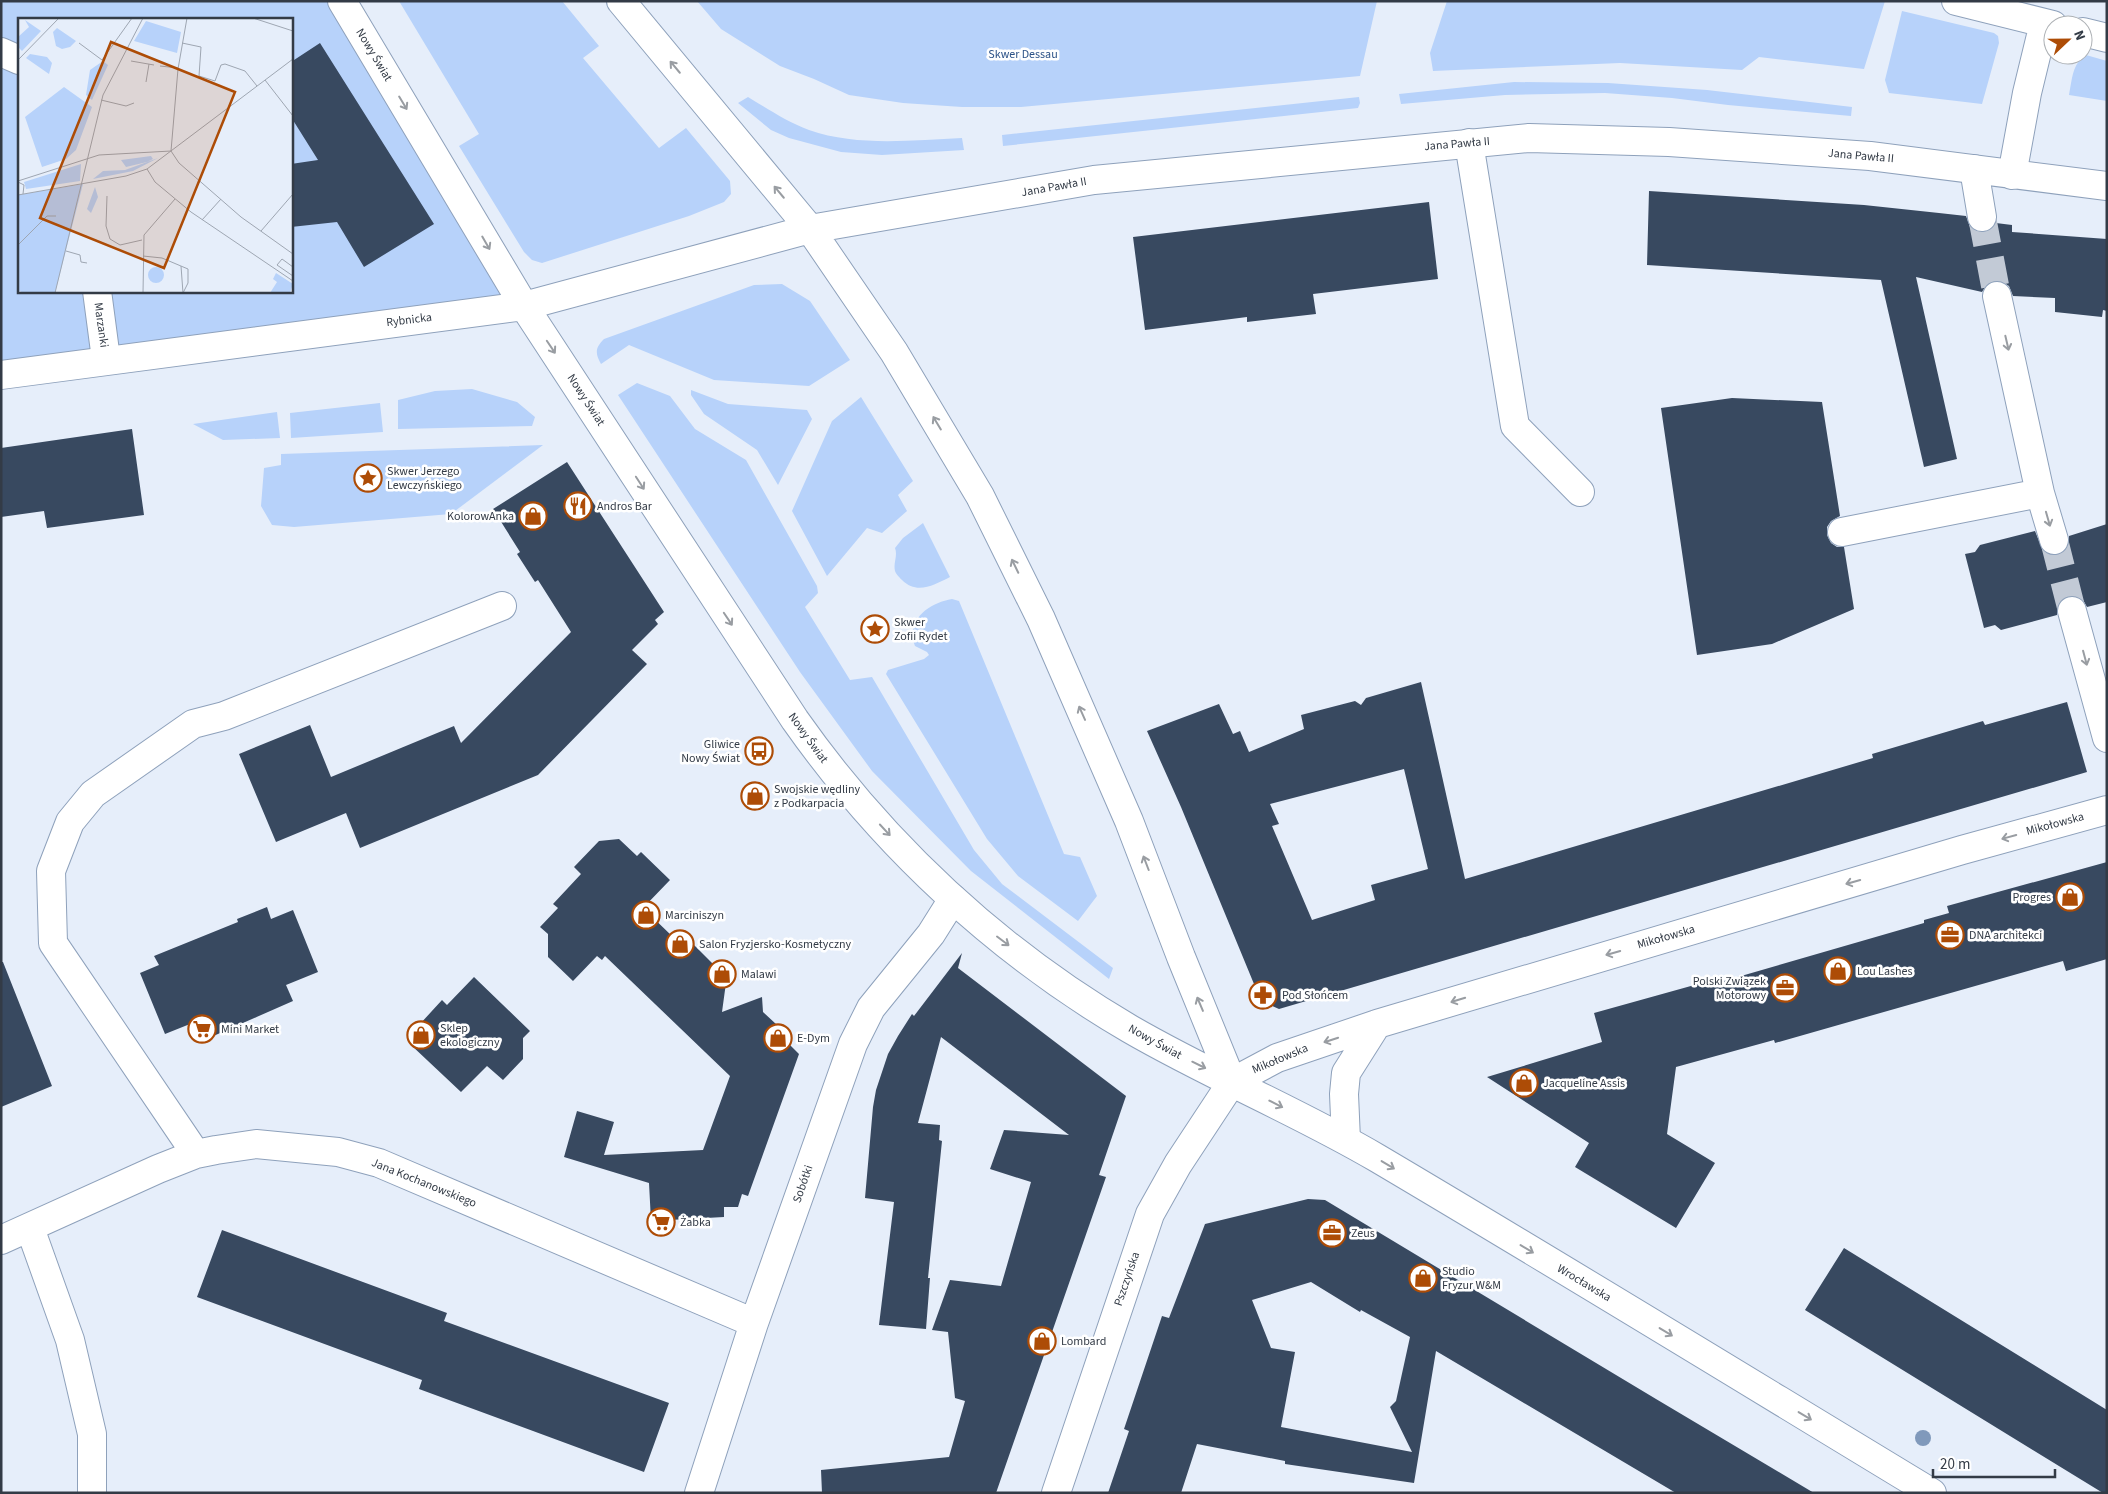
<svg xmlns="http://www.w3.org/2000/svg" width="2108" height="1494" font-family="'Source Sans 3',sans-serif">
<rect width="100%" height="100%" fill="#e6eefa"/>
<path fill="#b7d2fa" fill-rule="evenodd" d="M1 1H342L524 306 1 375ZM19 19H291V291H19Z
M399 1H562L599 46 583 58 659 148 686 128 730 181 731 194 724 202 689 216 542 263 532 260 524 252 459 146 479 134Z
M697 1H1377L1360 76 1021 107H962L903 103 849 95 814 79 780 66 721 29Z
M1447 1H1885L1864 69 1759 57 1742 70 1620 63 1433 71 1430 53Z
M1902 11 1994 33 1998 36 1999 43 1982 104 1889 93 1885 80Z
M2086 55 2107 61V101L2069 95C2072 81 2072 63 2086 55Z
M1514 82 1608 83 1707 90 1852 107 1851 116 1728 105 1672 98 1605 93 1505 95 1401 104 1399 94Z
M748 97C768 109 787 122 809 130 857 147 913 140 962 138L964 150 882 155 841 152 789 138 771 130 738 103Z
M1359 97 1360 103 1358 108 1003 146 1002 135Z
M782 284 810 301 850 360 809 386 714 380 629 345 601 364C595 353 595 348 604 339L754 285Z
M637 383 670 396 695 429 746 460 817 586 818 593 805 607 850 680 872 677 974 850 1002 884 1113 968 1109 979 971 871 872 771 800 672 618 395Z
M472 389 517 402 535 417 532 426 398 429V400L435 391Z
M691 390 728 404 807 410 812 419 778 485 757 450 704 414 691 395Z
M861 397 913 481 898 495 907 511 882 533 867 528 827 576 792 511 832 421Z
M380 403 383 432 291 438 290 413Z
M277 412 280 438 223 440 193 424Z
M543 445 451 514 294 527 272 525 261 506 264 468 281 465V454Z
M923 523 950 577C934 585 917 595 902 580 900 578 896 574 895 571 893 563 898 556 895 548L903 538Z
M952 599 959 601 1064 854 1080 857 1097 896 1078 921 1018 876 987 839 886 674 888 670 924 659 929 655 927 652 915 646C905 620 929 603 952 599Z"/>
<path fill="#384960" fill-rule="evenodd" d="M320 43 434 224 364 267 337 222 291 227V164L318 160 291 117V62Z
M1649 191 1864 205 1939 213 1966 216 1970 227 1977 232H1985L1992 229 1996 223 2012 225V232L2107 239V311L2103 310 2102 317 2055 312V298L2013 296 2009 286 2001 281H1994L1987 284 1982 292 1916 277 1957 459 1924 467 1881 280 1647 265Z
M1429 202 1438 279 1313 294 1316 314 1247 322V317L1145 330 1133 237Z
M1732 398 1822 402 1840 516 1831 521 1827 527V535L1831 543 1837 547H1844L1854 609 1772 644 1697 655 1661 408Z
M132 429 144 515 47 528 44 511 1 517V448Z
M567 462 664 612 655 620 658 624 632 650 647 664 538 775 360 848 346 813 276 842 239 754 310 725 331 777 454 726 461 743 571 632 538 580 535 582 517 554 520 552 493 509Z
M2107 524V602L2087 607 2083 600 2075 596H2068L2061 600 2057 608V615L2001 630 1995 625 1984 628 1965 554 1975 552 1980 545 2035 531 2043 551 2050 555H2058L2066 550 2069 543V536Z
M1421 682 1465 879 1873 758 1872 754 1983 721 1985 725 2067 702 2087 772 1279 1009 1261 1001 1181 807 1147 731 1219 704 1233 734 1240 731 1249 752 1304 729 1301 715 1355 701 1361 705 1366 698ZM1404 769 1428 869 1371 885 1375 900 1312 920 1272 826 1279 824 1270 804Z
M619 839 637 856 641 852 670 880 643 908 673 937 691 942 714 965 728 968 722 1012 762 997 763 1012 790 1037 786 1041 799 1054 748 1196 742 1194 738 1207H724V1217L651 1221 649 1183 564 1157 577 1111 614 1122 604 1155 703 1150 730 1076 605 956 602 960 597 956 573 981 548 957V934L540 927 558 908 553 904 581 874 574 867 599 841Z
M2107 862V959L2066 971 2063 961 1775 1043 1774 1040 1676 1067 1667 1134 1715 1163 1676 1228 1575 1167 1589 1143 1487 1077 1602 1042 1594 1013 1716 979 1717 983 1924 923V920L1949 913 1947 906Z
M267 907 271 919 293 910 318 972 286 985 293 1001 202 1041 195 1022 165 1034 140 973 159 965 154 956 238 922 237 919Z
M962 953 958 968 1126 1096 1099 1175 1106 1177 996 1493H822L821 1470 949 1457 965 1401 955 1398 948 1332 932 1330 950 1280 1001 1286 1031 1182 990 1169 1004 1130 1069 1135 941 1037 918 1123 940 1125 939 1140 942 1141 928 1278H930L926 1329 879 1325 894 1202 865 1198 873 1107 876 1090 888 1054 898 1036 912 1014 914 1016Z
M1 962H3L52 1086 1 1107Z
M474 977 530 1031 523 1038V1059L503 1080 487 1066 461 1092 411 1045 426 1030 420 1024 442 1000 447 1005Z
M1308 1199 1325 1200 1656 1399 1814 1493H1676L1436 1351 1414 1483 1285 1464V1461L1197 1444 1181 1493H1108L1129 1431 1124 1429 1162 1316 1169 1318 1205 1224ZM1311 1282 1360 1312 1361 1310 1410 1337 1396 1401 1390 1407 1412 1452 1281 1427 1295 1352 1271 1348 1252 1300Z
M222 1230 447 1313 444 1321 669 1403 644 1472 419 1389 422 1380 197 1297Z
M1844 1248 2107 1410V1493H2103L1805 1310Z"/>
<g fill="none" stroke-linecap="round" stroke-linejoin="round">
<path stroke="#c2cad6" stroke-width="28" stroke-dasharray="28 14" stroke-linecap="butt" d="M1982 217 1997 296
M2054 540 2072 611"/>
<g stroke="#8ea1bb" stroke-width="30">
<path id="minor" d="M1956 1 2053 25
M2083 32 2107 38
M1 52 19 60
M1469 143 1515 426 1580 492
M1974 169 1982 217
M2012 175 2027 93 2044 23
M97 291 106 359
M1997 296 2040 493 2054 540
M1842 532 2040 493
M2072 611 2107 738
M1232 1082 1277 1058 1377 1024 1962 850 2107 810
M1346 1140 1344 1094 1346 1073 1377 1024
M196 1154 53 943 51 871 70 822 93 794 193 724 224 716 502 606
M30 1228 70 1340 92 1434V1493
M1 1240 158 1169 196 1154 216 1150 256 1144 338 1152 379 1163 754 1323
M699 1493 754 1323 853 1044 871 1008 931 934 953 899"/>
</g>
<g stroke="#8ea1bb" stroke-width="30">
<path id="major" d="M342 1 524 306 795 720C883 845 998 952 1130 1029 1211 1076 1297 1111 1377 1158 1563 1268 1747 1381 1932 1493
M621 1 810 229 894 352 980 496 1041 619 1129 821 1181 957 1232 1082
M1 375 524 306 810 229 1094 180 1529 138 1669 142 1870 156 2107 186
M1056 1493 1150 1214 1178 1164 1232 1082"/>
</g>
<use href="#minor" stroke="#fff" stroke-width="28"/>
<use href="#major" stroke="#fff" stroke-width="28"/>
</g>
<circle fill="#8099bb" cx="1923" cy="1438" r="8"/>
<defs><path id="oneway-shaft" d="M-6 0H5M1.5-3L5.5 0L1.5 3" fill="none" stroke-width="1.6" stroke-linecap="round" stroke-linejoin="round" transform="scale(1.25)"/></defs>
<g stroke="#999da2">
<use href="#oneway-shaft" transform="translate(675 67) rotate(-130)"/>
<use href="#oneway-shaft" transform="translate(403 103) rotate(59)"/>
<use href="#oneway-shaft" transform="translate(779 192) rotate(-130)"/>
<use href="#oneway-shaft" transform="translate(486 243) rotate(60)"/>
<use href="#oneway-shaft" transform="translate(2007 343) rotate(77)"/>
<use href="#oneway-shaft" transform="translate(551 347) rotate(56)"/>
<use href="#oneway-shaft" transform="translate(937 423) rotate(-121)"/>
<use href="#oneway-shaft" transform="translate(640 483) rotate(57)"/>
<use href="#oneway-shaft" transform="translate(2048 519) rotate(74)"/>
<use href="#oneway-shaft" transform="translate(1015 566) rotate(-116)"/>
<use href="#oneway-shaft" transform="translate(728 619) rotate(56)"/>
<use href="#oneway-shaft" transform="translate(2085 658) rotate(75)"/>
<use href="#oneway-shaft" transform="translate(1082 713) rotate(-114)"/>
<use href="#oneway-shaft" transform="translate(885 830) rotate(47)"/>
<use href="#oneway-shaft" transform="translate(2009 837) rotate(165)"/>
<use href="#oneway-shaft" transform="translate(1146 863) rotate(-111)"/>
<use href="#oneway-shaft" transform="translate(1853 882) rotate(164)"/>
<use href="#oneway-shaft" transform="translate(1003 941) rotate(37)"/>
<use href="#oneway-shaft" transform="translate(1613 953) rotate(164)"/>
<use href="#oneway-shaft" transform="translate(1458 1000) rotate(163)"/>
<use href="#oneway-shaft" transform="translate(1200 1004) rotate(-113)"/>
<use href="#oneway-shaft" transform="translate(1331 1040) rotate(162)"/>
<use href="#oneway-shaft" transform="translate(1199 1065) rotate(26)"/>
<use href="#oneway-shaft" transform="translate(1276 1104) rotate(27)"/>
<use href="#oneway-shaft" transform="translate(1388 1165) rotate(31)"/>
<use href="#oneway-shaft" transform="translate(1527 1249) rotate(31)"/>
<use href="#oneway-shaft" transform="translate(1666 1332) rotate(31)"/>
<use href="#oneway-shaft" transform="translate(1805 1416) rotate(31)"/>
</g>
<defs>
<g id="sight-ring" transform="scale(1.4375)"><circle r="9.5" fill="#fff" stroke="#ad4c06" stroke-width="1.5"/><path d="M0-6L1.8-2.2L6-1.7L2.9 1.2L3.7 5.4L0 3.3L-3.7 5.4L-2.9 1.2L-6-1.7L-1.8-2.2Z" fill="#ad4c06"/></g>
<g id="restaurant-ring" transform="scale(1.4375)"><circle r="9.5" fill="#fff" stroke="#ad4c06" stroke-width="1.5"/><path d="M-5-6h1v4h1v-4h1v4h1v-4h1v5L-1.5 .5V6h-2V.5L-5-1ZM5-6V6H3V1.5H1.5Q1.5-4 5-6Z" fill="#ad4c06"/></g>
<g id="shop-ring" transform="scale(1.4375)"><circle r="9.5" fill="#fff" stroke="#ad4c06" stroke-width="1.5"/><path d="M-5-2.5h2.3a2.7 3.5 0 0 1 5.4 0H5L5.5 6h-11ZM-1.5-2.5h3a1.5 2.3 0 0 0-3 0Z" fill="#ad4c06"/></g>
<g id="bus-ring" transform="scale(1.4375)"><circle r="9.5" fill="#fff" stroke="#ad4c06" stroke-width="1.5"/><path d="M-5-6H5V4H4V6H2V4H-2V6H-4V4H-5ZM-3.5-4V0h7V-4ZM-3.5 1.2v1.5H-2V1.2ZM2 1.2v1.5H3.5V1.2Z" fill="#ad4c06"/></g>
<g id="office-ring" transform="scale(1.4375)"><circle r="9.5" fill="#fff" stroke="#ad4c06" stroke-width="1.5"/><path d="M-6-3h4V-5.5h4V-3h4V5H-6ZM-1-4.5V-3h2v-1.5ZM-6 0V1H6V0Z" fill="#ad4c06"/></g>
<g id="pharmacy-ring" transform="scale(1.4375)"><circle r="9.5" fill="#fff" stroke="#ad4c06" stroke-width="1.5"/><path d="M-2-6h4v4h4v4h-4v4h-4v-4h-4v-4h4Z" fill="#ad4c06"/></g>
<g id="supermarket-ring" transform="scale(1.4375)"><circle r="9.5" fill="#fff" stroke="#ad4c06" stroke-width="1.5"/><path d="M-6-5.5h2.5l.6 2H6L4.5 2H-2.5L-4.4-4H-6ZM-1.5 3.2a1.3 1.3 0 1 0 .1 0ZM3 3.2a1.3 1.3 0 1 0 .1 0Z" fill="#ad4c06"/></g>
</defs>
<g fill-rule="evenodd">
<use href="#sight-ring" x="368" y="478"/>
<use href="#restaurant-ring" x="578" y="506"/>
<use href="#shop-ring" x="533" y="516"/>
<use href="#sight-ring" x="875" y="629"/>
<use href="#bus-ring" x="759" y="751"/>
<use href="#shop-ring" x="755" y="796"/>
<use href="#shop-ring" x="2070" y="897"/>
<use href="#shop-ring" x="646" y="915"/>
<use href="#office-ring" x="1950" y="935"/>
<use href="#shop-ring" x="680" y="944"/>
<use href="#shop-ring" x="1838" y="971"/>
<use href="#shop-ring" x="722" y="974"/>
<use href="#office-ring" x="1785" y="988"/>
<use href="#pharmacy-ring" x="1263" y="995"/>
<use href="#supermarket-ring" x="202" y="1029"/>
<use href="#shop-ring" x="421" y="1035"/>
<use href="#shop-ring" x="778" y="1038"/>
<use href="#shop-ring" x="1524" y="1083"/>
<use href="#supermarket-ring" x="661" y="1222"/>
<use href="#office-ring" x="1332" y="1233"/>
<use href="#shop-ring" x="1423" y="1278"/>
<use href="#shop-ring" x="1042" y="1341"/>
</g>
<g text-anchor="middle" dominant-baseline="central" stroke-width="5" stroke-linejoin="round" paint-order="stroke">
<g font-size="12" fill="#2d5388" stroke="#fff">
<text x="1023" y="54">Skwer Dessau</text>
</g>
<g font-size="12" fill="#333b46" stroke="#fff">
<text transform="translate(374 55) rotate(59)">Nowy Świat</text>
<text transform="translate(1457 144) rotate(-5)">Jana Pawła II</text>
<text transform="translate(1861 156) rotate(5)">Jana Pawła II</text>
<text transform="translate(1054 187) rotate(-10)">Jana Pawła II</text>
<text transform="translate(409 320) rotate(-7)">Rybnicka</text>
<text transform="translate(101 325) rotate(82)">Marzanki</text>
<text transform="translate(586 400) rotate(57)">Nowy Świat</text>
<text transform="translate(808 738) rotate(54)">Nowy Świat</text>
<text transform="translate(2055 824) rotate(-15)">Mikołowska</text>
<text transform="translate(1666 937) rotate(-16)">Mikołowska</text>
<text transform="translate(1155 1042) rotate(29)">Nowy Świat</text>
<text transform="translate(1280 1059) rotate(-23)">Mikołowska</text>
<text transform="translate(424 1183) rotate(22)">Jana Kochanowskiego</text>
<text transform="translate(803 1184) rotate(-71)">Sobótki</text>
<text transform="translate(1127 1279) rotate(-71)">Pszczyńska</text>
<text transform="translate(1584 1283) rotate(31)">Wrocławska</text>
</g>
<g font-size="12" fill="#333b46" stroke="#fff" text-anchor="start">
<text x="387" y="471">Skwer Jerzego<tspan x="387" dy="14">Lewczyńskiego</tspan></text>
<text x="597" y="506">Andros Bar</text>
<text x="514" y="516" text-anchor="end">KolorowAnka</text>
<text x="894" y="622">Skwer<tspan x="894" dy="14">Zofii Rydet</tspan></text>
<text x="740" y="744" text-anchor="end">Gliwice<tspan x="740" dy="14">Nowy Świat</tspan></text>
<text x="774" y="789">Swojskie wędliny<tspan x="774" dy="14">z Podkarpacia</tspan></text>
<text x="2051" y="897" text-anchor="end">Progres</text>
<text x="665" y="915">Marciniszyn</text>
<text x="1969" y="935">DNA architekci</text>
<text x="699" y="944">Salon Fryzjersko-Kosmetyczny</text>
<text x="1857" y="971">Lou Lashes</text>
<text x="741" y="974">Malawi</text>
<text x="1766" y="981" text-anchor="end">Polski Związek<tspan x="1766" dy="14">Motorowy</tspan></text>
<text x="1282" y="995">Pod Słońcem</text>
<text x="440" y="1028">Sklep<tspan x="440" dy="14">ekologiczny</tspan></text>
<text x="221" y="1029">Mini Market</text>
<text x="797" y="1038">E-Dym</text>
<text x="1543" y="1083">Jacqueline Assis</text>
<text x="680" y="1222">Żabka</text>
<text x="1351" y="1233">Zeus</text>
<text x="1442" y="1271">Studio<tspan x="1442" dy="14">Fryzur W&amp;M</tspan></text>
<text x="1061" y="1341">Lombard</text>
</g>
</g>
<g transform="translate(18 18)">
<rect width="275" height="275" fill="#e6eefa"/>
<path d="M7 2 23 13 4 33 0 29V19L11 9ZM128 3 163 14 159 35 116 23ZM39 10 58 23 52 29 44 31 38 28 35 14ZM12 36 29 39 34 45 31 56 8 40ZM85 43 90 47 74 82 68 77 72 52ZM46 69 74 89 58 132 48 141 24 149 7 99ZM133 138 135 141 129 144 108 149 103 142ZM140 140 115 153 75 161 85 153 107 152ZM63 146 62 163 8 171 6 164ZM65 166 37 275H5L0 272V177ZM77 169 80 179 73 195 69 191ZM130 257a8 8 0 1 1 16 0a8 8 0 1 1-16 0ZM258 255 275 266 272 275H252L259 264 255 261Z" fill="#b7d2fa"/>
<path fill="none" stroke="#9ea6b2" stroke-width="1" d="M235 0 275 13M61 25 84 42 114 0M164 25 183 29 181 58 197 63 203 47 207 46 227 53 239 68M0 42 41 0M113 43 136 47M142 48 160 50M247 62 275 98M128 64 131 46M83 82 108 88 116 85M153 133 160 51 169 0M153 133 161 145 223 199 275 236M129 151 137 164 173 194 275 263M0 163 81 137 153 133M0 164 6 167 5 176M0 177 108 158 129 151 275 41M89 178 88 208 92 221 102 227 124 222M184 202 203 181M243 213 275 176M0 227 29 198H38M48 233 62 237 63 244 69 245M125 238 144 240 170 251V265L165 275M163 248 165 275M275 249 264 241 259 247 275 258M37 275 85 77 125 0M125 275 126 217 157 181"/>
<path fill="#ad4c06" fill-opacity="0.15" stroke="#ad4c06" stroke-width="2.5" d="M93 24 217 74 146 250 22 200Z"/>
<rect width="275" height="275" fill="none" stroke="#333b46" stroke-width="2.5"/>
</g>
<rect width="2108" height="1494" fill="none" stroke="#333b46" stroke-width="5"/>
<g transform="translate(2068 40) rotate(68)"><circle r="24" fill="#ffffff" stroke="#adb1b5"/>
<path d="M0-4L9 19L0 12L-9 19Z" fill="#ad4c06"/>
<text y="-8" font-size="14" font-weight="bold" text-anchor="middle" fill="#333b46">N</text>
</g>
<path d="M1933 1469v8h122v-8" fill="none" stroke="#333b46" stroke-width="2.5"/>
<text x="1940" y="1469" font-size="15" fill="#333b46" stroke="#ffffff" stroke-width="4" paint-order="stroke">20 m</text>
</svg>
